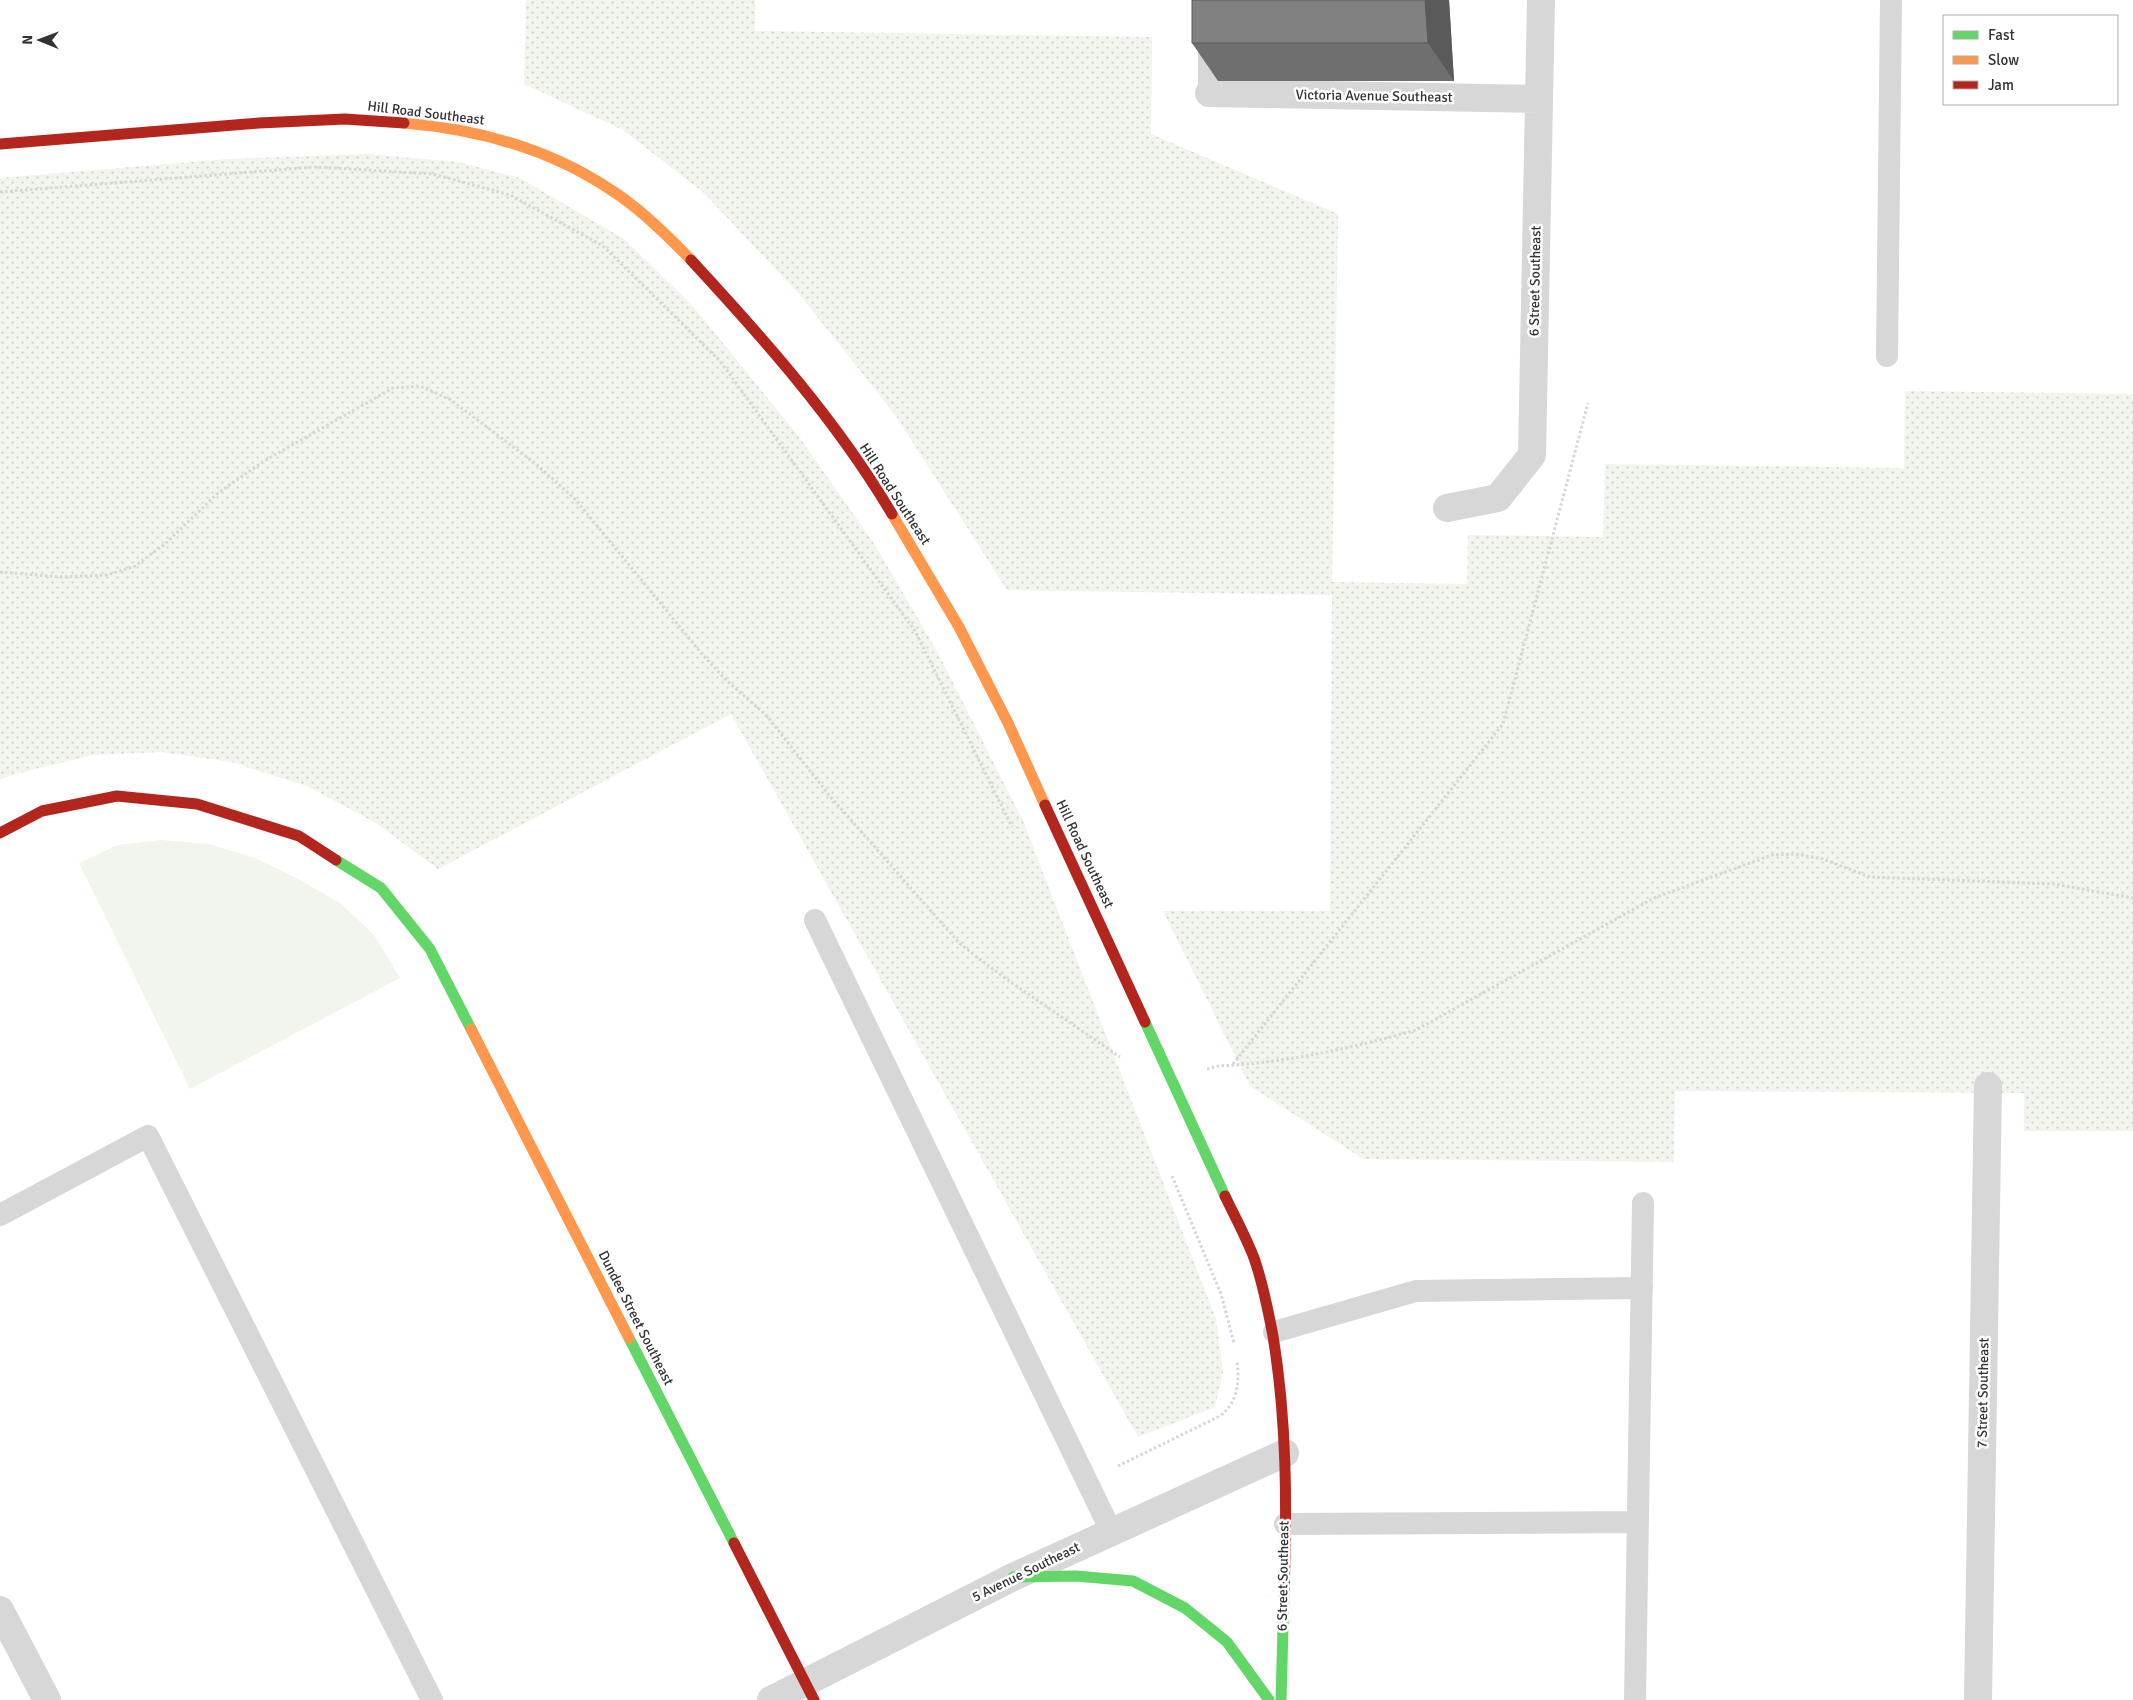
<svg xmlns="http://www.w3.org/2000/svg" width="2133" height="1700" font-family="Signika,sans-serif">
<defs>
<pattern id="grass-dots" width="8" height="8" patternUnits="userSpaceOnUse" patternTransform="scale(1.25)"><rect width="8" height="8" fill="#f1f5ed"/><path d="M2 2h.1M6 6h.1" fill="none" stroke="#cfd2cc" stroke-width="1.8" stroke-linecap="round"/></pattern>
</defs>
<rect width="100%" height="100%" fill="#fff"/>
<path fill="url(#grass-dots)" d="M526 0H755V31L1152 37 1151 134 1338 214 1332 582 1467 584 1468 535 1603 537 1605 464 1904 468 1905 391 2133 394V1131H2024V1093L1675 1091 1674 1162 1363 1159 1250 1086 1163 911H1330L1332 595 1007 590 896 416 800 295 704 193 623 130 524 84Z
M367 154 458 162 520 178 624 239 692 305 800 438 875 545 937 651 1023 821 1216 1319 1223 1372 1215 1407 1138 1437 731 714 438 869 376 823 307 786 231 762 162 752 92 755 8 776 0 780V178L228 159Z"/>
<path fill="#f1f5ed" d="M161 840 209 844 255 858 300 880 340 903 374 935 400 978 190 1089 79 863 118 845Z"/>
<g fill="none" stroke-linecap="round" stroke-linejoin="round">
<path stroke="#d6d6d6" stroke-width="3" stroke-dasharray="2.5 2.5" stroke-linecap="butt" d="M0 192 315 167 433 174 510 195 603 246 720 361 915 631 1012 827
M0 572 62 577 107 575 135 566 165 544 218 493 264 461 393 388 420 386 451 400 536 464 576 500 702 654 726 680 767 716 829 795 960 944 1002 976 1120 1057
M1233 1064 1503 724 1588 403
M1207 1069 1218 1066C1285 1063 1352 1048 1416 1030L1654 898 1772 855 1795 854 1823 859 1870 877 2054 884 2133 898
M1172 1176 1221 1294 1234 1343
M1118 1466 1220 1416C1237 1403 1240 1383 1237 1362"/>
<path stroke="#d7d7d7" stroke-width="22" d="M1209 93V0
M1887 356 1891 0
M815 920 1111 1531
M0 1215 148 1136 432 1700
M1274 1332 1416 1291 1642 1288
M1285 1524 1638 1522
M1635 1700 1643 1203"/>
<path stroke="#d7d7d7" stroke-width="28" d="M1209 93 1539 99
M1447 508 1498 498 1532 455 1541 0
M0 1610 47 1700
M771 1700 1013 1577 1285 1453
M1978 1700 1988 1086"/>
<path stroke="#63d668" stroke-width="11" d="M336 860 381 888 430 949 471 1029
M1145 1022 1225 1196
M629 1338 734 1543
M1013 1577 1076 1576 1133 1581 1185 1608 1227 1642 1269 1700
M1281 1700 1284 1593"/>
<path stroke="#ff974d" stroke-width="11" d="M404 123C476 129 550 149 611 190 640 208 668 236 691 260
M892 514 959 627 1008 723 1045 805
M471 1029 629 1338"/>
<path stroke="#b3261e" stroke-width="11" d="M0 144 259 123 345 119 404 123
M691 260C764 339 837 421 892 514
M1045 805 1145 1022
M0 833 42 811 117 796 197 804 299 836 336 860
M1225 1196C1235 1217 1246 1237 1254 1258 1263 1283 1268 1310 1273 1336 1287 1421 1287 1507 1284 1593
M734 1543 814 1700"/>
</g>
<path fill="#6f6f6f" d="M1192 0H1449L1454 81H1218L1192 43Z"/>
<path fill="#5a5a5a" d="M1425 0H1449L1454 81 1428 43Z"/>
<path fill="#818181" stroke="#5a5a5a" d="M1192 0H1425L1428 43H1192Z"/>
<g text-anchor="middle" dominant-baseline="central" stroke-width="5" stroke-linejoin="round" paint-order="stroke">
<g font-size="14" fill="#333" stroke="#fff">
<text transform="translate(1374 96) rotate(1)">Victoria Avenue Southeast</text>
<text transform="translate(426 113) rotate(7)">Hill Road Southeast</text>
<text transform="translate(1535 281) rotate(-89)">6 Street Southeast</text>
<text transform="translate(895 494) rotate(57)">Hill Road Southeast</text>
<text transform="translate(1085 854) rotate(65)">Hill Road Southeast</text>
<text transform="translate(636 1318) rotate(63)">Dundee Street Southeast</text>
<text transform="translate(1983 1393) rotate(-89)">7 Street Southeast</text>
<text transform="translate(1026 1572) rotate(-26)">5 Avenue Southeast</text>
<text transform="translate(1283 1576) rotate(-89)">6 Street Southeast</text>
</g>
</g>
<rect x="1943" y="15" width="175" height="90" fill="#ffffff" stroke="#adadad"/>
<rect x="1953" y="31" width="25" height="8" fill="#63d668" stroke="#adadad"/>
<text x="1988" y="40" font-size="15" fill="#333333">Fast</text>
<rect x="1953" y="56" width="25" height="8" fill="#ff974d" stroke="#adadad"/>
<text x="1988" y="65" font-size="15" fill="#333333">Slow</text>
<rect x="1953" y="81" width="25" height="8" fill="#b3261e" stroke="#adadad"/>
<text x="1988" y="90" font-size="15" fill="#333333">Jam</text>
<g transform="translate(40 40) rotate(271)" stroke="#ffffff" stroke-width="4" paint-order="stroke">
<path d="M0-4L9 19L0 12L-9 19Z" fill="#333333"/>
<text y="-8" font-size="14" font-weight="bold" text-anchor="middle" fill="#333333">N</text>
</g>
</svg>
